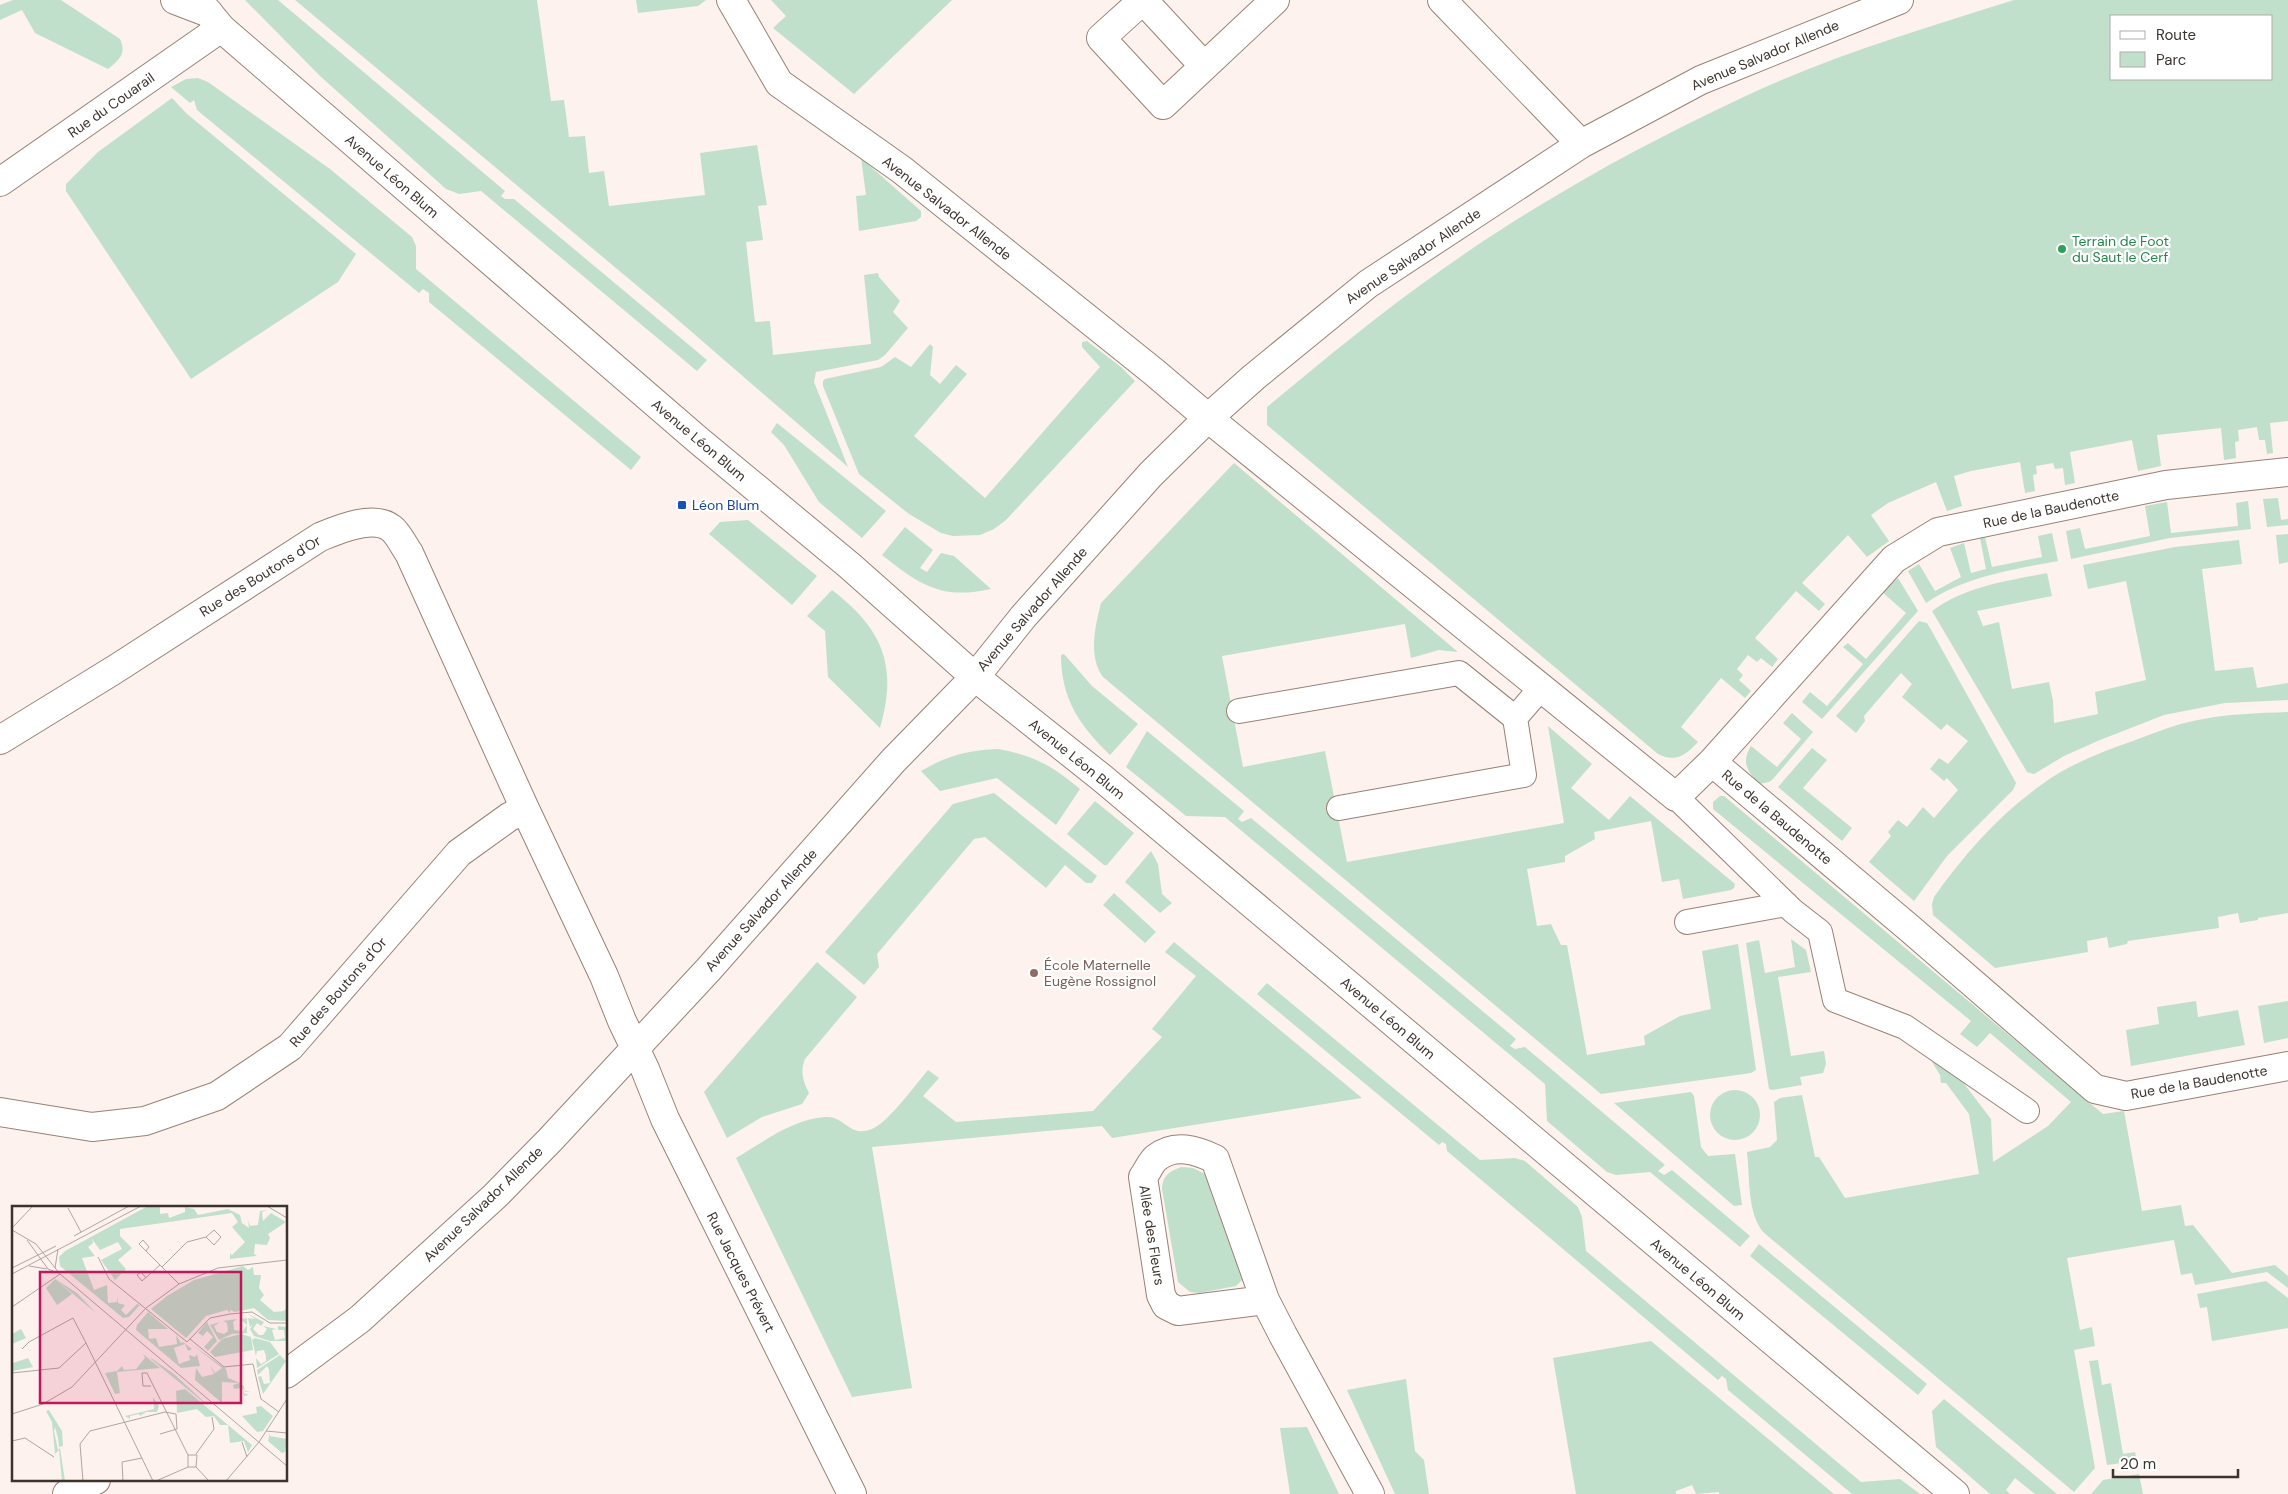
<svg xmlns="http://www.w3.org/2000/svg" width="2288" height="1494" font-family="'DM Sans',sans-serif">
<rect width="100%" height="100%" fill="#fdf2ed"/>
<path fill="#c0e0cb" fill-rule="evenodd" d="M13 0H61L120 39C127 54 119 60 108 69L35 33 22 10 0 20V5Z
M245 0H278L505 191 501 196 505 199H514L707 360 697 371 481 191 459 194 446 189 320 76Z
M295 0H537L551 101 564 100 569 137 585 136 589 173 604 171 609 206 705 195 700 153 757 145 767 205 758 206 763 240 746 242 755 322 770 321 773 355 871 344 864 275 878 273 879 277 900 301 893 312 908 328 885 355 878 360 816 372 814 382 848 467 671 314Z
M636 0H706L698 6 638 13Z
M771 0H952L854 94 773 28 786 16Z
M2014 0H2288V421L2270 423 2273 453 2267 454 2265 440H2259L2257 427 2238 430 2239 441 2235 442 2236 458 2224 460 2221 428 2157 435 2161 466 2138 471 2132 440 2070 452 2075 483 2065 485 2063 468 2055 469 2053 463 2036 466 2037 474 2033 475 2035 491 2025 493 2020 462 1971 471 1954 476 1962 506 1947 511 1936 482 1888 503 1871 515 1889 541 1867 557 1848 535 1802 583 1825 604 1819 611 1796 591 1755 638 1778 659 1772 667 1761 658 1757 662 1748 655 1737 669 1743 675 1739 680 1751 691 1745 698 1721 678 1681 727 1698 742C1686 755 1676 763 1658 754L1267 425V407C1324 360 1380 313 1440 271 1537 202 1642 144 1750 94 1834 55 1925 28 2014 0ZM2272 16V79H2112V16Z
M198 78 208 82 330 169 412 237 416 246V269L641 457 631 470 429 302V293L423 289 419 293 197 110 194 100 190 103 171 87 186 79Z
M172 98 186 113 356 254 338 282 191 379 66 191V184L98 152Z
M861 158 921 211V217L916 221 859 231 856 196 866 195Z
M1087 341 1121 367 1135 381 1006 520 994 529 980 535 953 536 941 533 909 514 859 474 823 386V381L825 379 881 367 895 357 911 367 930 344 933 347 930 375 940 384 956 365 967 374 914 436 985 498 1100 367 1082 347V342Z
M777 423 886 511 862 538 819 502 784 445 771 432Z
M1234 463 1458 652 1439 650 1411 658 1405 624 1222 656 1243 767 1325 751 1347 862 1564 823 1548 726 1592 764 1571 788 1609 820 1630 796 1735 884 1734 888 1731 890 1683 899 1679 879 1662 882 1651 821 1594 832 1595 839 1565 856V862L1527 869 1537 926 1551 924 1561 945H1567L1587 1055 1645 1045 1644 1036 1680 1016 1711 1009 1702 951 1738 944 1756 1070 1751 1073 1601 1094 1103 677C1088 657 1095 627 1101 603Z
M2278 498 2281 520 2288 519V525L2267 527 2263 499Z
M2248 501 2251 529 2170 538 2071 559 2066 531 2080 528 2085 549 2150 536 2145 506 2167 502 2171 533 2238 526 2236 503Z
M748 520 817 576 792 605 709 534 720 522Z
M905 527 933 550 920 568 927 572 941 553 954 556 991 589C941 600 920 585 882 555Z
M2052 533 2058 561C2011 570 1966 576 1926 603L1908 571 1919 564 1935 591 1961 577 1950 548 1964 543 1971 573 1986 569 1980 538 1985 537 1992 567 2042 557 2038 536Z
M2288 534V562L2279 564 2276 535Z
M2239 540 2242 564 2202 569 2215 671 2253 667 2257 688 2288 683V700L2225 703 2164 715 2100 740 2064 756 2034 774 2027 772 1932 611C1966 586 2007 581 2047 573L2052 596 1977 611 1983 626 1999 622 2012 689 2049 682 2053 701 2054 723 2098 714 2095 692 2146 680 2126 581 2088 589 2083 565 2175 547Z
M1898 578 1918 611 1822 719 1802 702 1810 692 1827 706 1863 664 1843 647 1848 643 1866 659 1906 613 1882 592Z
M832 590C883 629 898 666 880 728L828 677 825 631 807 616Z
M1919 621 1927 623 1930 628 2016 783 2013 790 1947 856 1914 901 1869 862 1891 836 1888 832 1898 820 1907 827 1923 807 1934 818 1958 790 1947 778 1944 781 1930 769 1939 758 1948 764 1968 741 1947 724 1941 730 1902 697 1912 684 1901 673 1864 716 1865 721 1856 733 1836 716Z
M1064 654 1092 686 1138 724 1110 755C1080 726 1061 699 1061 655Z
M2288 712V913L2258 918V920L2240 923 2238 913 2218 917 2219 928 2128 941 2127 944 2109 948 2107 937 2087 941 2088 952 1995 968 1933 915 1932 904 1934 897C1964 854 1999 815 2041 785 2068 765 2101 752 2133 741 2154 733 2176 724 2198 720 2227 714 2258 713 2288 712Z
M1792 713 1813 732 1773 779 1769 782 1759 784C1747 771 1741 762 1751 746L1777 767 1801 739 1783 723Z
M1147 731 1244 811 1238 819 1242 822 1251 818 1516 1039 1510 1046 1515 1049 1525 1047 1665 1165 1658 1171 1664 1175 1672 1170 1750 1236 1740 1247 1650 1172 1616 1175 1607 1172 1547 1121 1545 1084 1225 817 1186 816 1126 767Z
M1812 748 1827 760 1803 788 1852 828 1842 841 1778 787Z
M998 749C1033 755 1053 766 1080 789L1056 825 997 778 940 791 921 771C946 756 969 750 998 749Z
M994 793 1097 876 1092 883H1086L1065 865 1046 888 985 837 974 839 877 954 879 967 864 985 825 952 953 804Z
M1720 796H1724L2103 1114 2124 1111 2142 1211 2181 1205 2185 1226 2193 1225 2232 1273 2275 1265 2288 1276V1288L2267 1272 2195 1285 2192 1273 2181 1275 2174 1240 2067 1258 2080 1330 2092 1327 2095 1346 2074 1350 2095 1468 2074 1492 1763 1232C1747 1212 1750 1177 1747 1152L1770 1147 1777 1140 1774 1102 1780 1098 1802 1095 1815 1157H1819L1845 1198 1979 1174 1969 1114 1946 1083H1941L1940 1075 1932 1062 1946 1060 1991 1119 1993 1162 2048 1126 2071 1102 1990 1033 1977 1047 1960 1034 1971 1021 1713 809V802Z
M1095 801 1134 833 1107 865H1104L1067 834Z
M1151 851 1158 864 1162 894 1172 903 1160 913 1125 882Z
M1114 893 1156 932 1145 943 1103 905Z
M1791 939 1806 950 1811 972 1778 977 1791 1056 1824 1051 1826 1064 1823 1073 1800 1077 1802 1085 1772 1090 1769 1089 1746 943 1759 940 1765 973 1795 967Z
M1174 942 1362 1098 1112 1138 1102 1126 872 1147 912 1388 852 1397 736 1158C763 1142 793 1119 825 1117 845 1115 850 1140 874 1128 889 1121 916 1084 928 1070L939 1078 923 1096 956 1122 1093 1111 1162 1037 1152 1029 1196 976 1165 952Z
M817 962 857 997 805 1059C800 1072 803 1081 809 1093L802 1104 762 1117 727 1138 704 1092Z
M1267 983 1480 1160 1515 1158 1525 1161 1578 1207 1582 1217 1586 1251 1861 1482 1900 1479 1920 1494H1852L1728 1390 1726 1379 1722 1376 1718 1380 1447 1151 1446 1144 1442 1142 1439 1145 1257 994Z
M2196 1001 2198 1017 2238 1010 2245 1045 2131 1066 2126 1030 2159 1024 2157 1007Z
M2288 1001V1038L2264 1043 2258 1006Z
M1710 1115a25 25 0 1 1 50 0a25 25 0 1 1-50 0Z
M1691 1092 1694 1096 1701 1147 1708 1156 1735 1154 1742 1205 1734 1206 1614 1103Z
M1181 1167 1193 1168 1205 1174 1243 1260 1246 1276 1236 1286 1199 1293 1190 1292 1178 1282 1162 1189C1163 1175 1169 1172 1181 1167Z
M1759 1244 1927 1384 1918 1395 1750 1256Z
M2266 1281 2288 1298V1328L2212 1341 2207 1307 2200 1308 2197 1294Z
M1651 1341 1834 1494H1719V1492L1696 1494 1692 1485 1676 1491V1494H1576L1553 1358Z
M2098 1360 2102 1385 2111 1383 2123 1454 2135 1452 2137 1461 2107 1465 2089 1361Z
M1406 1379 1415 1451 1424 1460 1429 1494H1395L1347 1390Z
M1944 1399 2057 1494H2035L2015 1478 2006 1490 2010 1494H1990L1936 1447 1932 1411Z
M1307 1427 1339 1494H1290L1280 1428Z
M2139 1474 2143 1494H2091L2103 1480Z"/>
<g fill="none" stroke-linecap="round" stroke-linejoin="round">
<g stroke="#998175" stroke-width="26">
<path id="service" d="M1239 711 1459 673 1515 718 1541 688
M1676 797 1793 911 1820 932 1835 1000 1905 1027 2027 1111
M1339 808 1524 775 1515 718
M1687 922 1786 904"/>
</g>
<g stroke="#998175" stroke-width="30">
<path id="minor" d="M731 0 779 83 902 170 1154 372 1208 418 1676 797 1712 762
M1442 0 1581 144
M1204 66 1143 0 1101 38 1163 105 1275 0
M0 182 221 28
M2288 472 2166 485 1938 532 1894 559 1712 762 1908 927 2095 1089 2126 1096 2288 1066
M0 740 114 670 320 537C337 530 373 514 391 528 398 533 404 546 409 553L525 809 509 817 459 853 290 1047 217 1096 145 1121 92 1127 0 1112
M525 809 604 976 622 1021 645 1069 665 1119 852 1494
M1265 1300 1178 1311 1166 1305 1161 1295 1143 1177C1147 1172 1151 1162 1156 1158 1175 1143 1196 1150 1215 1159L1265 1300 1283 1335 1370 1494
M286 1374 360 1319 495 1196 550 1140 708 970 893 761 975 677 1023 617 1151 474 1208 418 1254 377 1368 284 1581 144 1701 80 1899 0
M67 1494 96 1480"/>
</g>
<g stroke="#998175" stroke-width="30">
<path id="tertiary" d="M175 0 209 13
M198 0 221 28 698 440 850 566 975 677 1102 778 1955 1494"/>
</g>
<use href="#service" stroke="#fff" stroke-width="24"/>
<use href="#minor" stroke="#fff" stroke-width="28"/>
<use href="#tertiary" stroke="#fff" stroke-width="28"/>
</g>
<circle fill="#2e9e5b" stroke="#fff" stroke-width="2" cx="2062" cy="249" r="5"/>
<rect fill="#1a4fb4" stroke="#fff" stroke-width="2" x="677" y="500" width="10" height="10" rx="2.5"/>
<circle fill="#8d6e63" stroke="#fff" stroke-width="2" cx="1034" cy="973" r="5"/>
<g text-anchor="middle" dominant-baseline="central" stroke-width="4.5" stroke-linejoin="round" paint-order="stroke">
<g font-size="14" fill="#3d332e" stroke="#fff">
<text transform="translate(1765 55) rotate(-23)">Avenue Salvador Allende</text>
<text transform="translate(111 105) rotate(-35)">Rue du Couarail</text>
<text transform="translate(392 176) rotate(41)">Avenue Léon Blum</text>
<text transform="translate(947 208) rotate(38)">Avenue Salvador Allende</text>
<text transform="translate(1413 256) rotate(-34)">Avenue Salvador Allende</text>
<text transform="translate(699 440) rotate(40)">Avenue Léon Blum</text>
<text transform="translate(2051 509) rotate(-12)">Rue de la Baudenotte</text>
<text transform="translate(260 576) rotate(-32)">Rue des Boutons d'Or</text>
<text transform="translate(1032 609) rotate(-49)">Avenue Salvador Allende</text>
<text transform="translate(1077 759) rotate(39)">Avenue Léon Blum</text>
<text transform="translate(1777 817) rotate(40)">Rue de la Baudenotte</text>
<text transform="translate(761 910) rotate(-48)">Avenue Salvador Allende</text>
<text transform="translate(338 992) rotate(-49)">Rue des Boutons d'Or</text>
<text transform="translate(1388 1018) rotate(40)">Avenue Léon Blum</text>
<text transform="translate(2199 1082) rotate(-10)">Rue de la Baudenotte</text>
<text transform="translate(483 1204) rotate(-44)">Avenue Salvador Allende</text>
<text transform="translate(1152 1235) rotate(81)">Allée des Fleurs</text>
<text transform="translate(741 1272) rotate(63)">Rue Jacques Prévert</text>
<text transform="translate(1698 1279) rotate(40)">Avenue Léon Blum</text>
</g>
<g font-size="14" fill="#27864d" stroke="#fff" text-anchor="start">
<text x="2072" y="241">Terrain de Foot<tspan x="2072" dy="16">du Saut le Cerf</tspan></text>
</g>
<g font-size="14" fill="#164399" stroke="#fff" text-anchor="start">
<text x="692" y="505">Léon Blum</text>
</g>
<g font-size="14" fill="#785e54" stroke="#fff" text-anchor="start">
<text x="1044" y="965">École Maternelle<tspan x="1044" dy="16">Eugène Rossignol</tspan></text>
</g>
</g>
<g transform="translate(12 1206)">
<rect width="275" height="275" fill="#fdf2ed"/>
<path d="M136 0H148V8L156 7 157 12 173 6V1L182 3 186 9 216 3 228 9 230 17 237 22 236 14 238 20 246 19 248 5 255 4 250 6 251 15 259 7 274 16 256 28 258 32 255 39 243 38 242 48 245 50 218 53V47L220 49 233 36 220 21 226 16 220 7 108 23V30L120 42 106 54 114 63 103 74 89 54 110 43 106 36 88 44 80 33 81 37 76 41 83 50 70 52 82 84 95 79 96 97 105 96V90L106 97 113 99 109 104 114 109 125 98 128 99 117 111 111 112 48 60 47 51 53 45ZM231 60 236 64 241 61 242 69H249L247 82 252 89 248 94 262 106 272 105 275 101V115L256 114 242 102 223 106 218 104V107L215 104 194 110 174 132 139 103 155 90 182 74ZM43 73 65 87 84 107 44 74 60 88 45 99 34 82ZM136 106 156 123H136L137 133 144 132 147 141 165 138 164 129 169 137 171 136 180 143 176 145 173 138 162 142 167 158 178 154 177 149 183 151 185 148 188 160 169 162 124 124 125 119ZM236 108 252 116 249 120 245 117 241 123 247 129H251L255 123 251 120 264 123 260 124 263 134 273 132 272 124H266V120L273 121 275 118V135H258L242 130 238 123 241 118 238 121 236 112 243 113ZM235 112V127L220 128 207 134 198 119 208 116 202 120 205 126 212 128 216 125 215 117 211 115 225 113 221 116 222 124 231 125 235 119 228 113ZM195 116 205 135 196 145 192 141 201 131 195 125 191 130 186 127ZM9 123 14 132 0 138V128ZM229 128 239 131 241 144 203 151 198 146 210 133ZM243 132 258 136 267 148 245 162 244 152 249 158 254 155V150L252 144 245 145 244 150 240 134ZM178 137 214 163 216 172 228 177 232 180 233 185H239L233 186 231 182 232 187 237 189 232 190 230 182 222 183 221 179 227 177 210 176V197L183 174 184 162 190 171 202 168 198 159 203 167 210 162ZM131 148 148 162 105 166 108 187 103 188 93 167 105 165 110 160 112 164 124 163 133 152ZM268 149 274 155 251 188 246 171 249 170 252 178 258 177 257 164 255 160 246 169 245 164ZM16 152 21 161 0 165V154L1 157ZM139 152 162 168 202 205 139 153ZM173 183 240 239 236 246 232 235 218 237 216 219H208L202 210 194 211 185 203 165 207 164 185ZM141 191 147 200 145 206H134L128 210 127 208 118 210V213L113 210 142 203ZM249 200 261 210 251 225 245 226 230 210 245 207 244 201ZM37 204 50 225 51 240 47 241 46 232 43 221 42 225 46 244 48 242 53 275H50L47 244 43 248 40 216 34 205ZM258 227V230L275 233 273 246 270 247 256 235Z" fill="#c0e0cb"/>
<path fill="none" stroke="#b0a6a1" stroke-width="1" d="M255 0 275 12M56 2 69 26M0 22 21 0M0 24 24 38 48 68 275 260M62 30 117 0M15 34 36 63 46 67M134 45 137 41 131 34 127 38 150 61M86 51 97 73 175 136 178 133M17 60 35 63M0 62 44 40M43 62 46 43M0 68 129 0M134 72 129 66 125 69 130 75 148 59M167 78 150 61 175 36 194 31 202 39 209 31 202 24 194 31M0 101 48 68M74 137 141 275M0 167 47 162 74 137 61 112 17 136 10 143M139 180H131L130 167H135L176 249V261H184L185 249H176M267 206 249 193 241 158 212 161 178 133 198 112 218 108 240 106 258 117H275M0 208 31 198 60 181 134 102 167 78 206 62 275 54M254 225 275 227M0 235 13 232 42 251M230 236 235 251M184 248 202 223 200 211M184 261 197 275M71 275 68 238 78 225 153 206 164 208 165 223 148 228M111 275 110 256 130 252M144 275 176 261M214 275 247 236 275 193"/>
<path fill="#c2185b" fill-opacity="0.15" stroke="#c2185b" stroke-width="2.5" d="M28 66H229V197H28Z"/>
<rect width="275" height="275" fill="none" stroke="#3d332e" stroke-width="2.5"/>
</g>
<rect x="2110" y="15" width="162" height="65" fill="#ffffff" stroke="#b1adab"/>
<rect x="2120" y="31" width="25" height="8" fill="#ffffff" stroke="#b1adab"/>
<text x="2156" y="40" font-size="15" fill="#3d332e">Route</text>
<rect x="2120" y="52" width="25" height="15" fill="#c0e0cb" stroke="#b1adab"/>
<text x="2156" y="65" font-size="15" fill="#3d332e">Parc</text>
<path d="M2113 1469v8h125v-8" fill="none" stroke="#3d332e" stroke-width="2.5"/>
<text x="2120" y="1469" font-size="15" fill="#3d332e" stroke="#ffffff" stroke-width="4" paint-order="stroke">20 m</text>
</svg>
